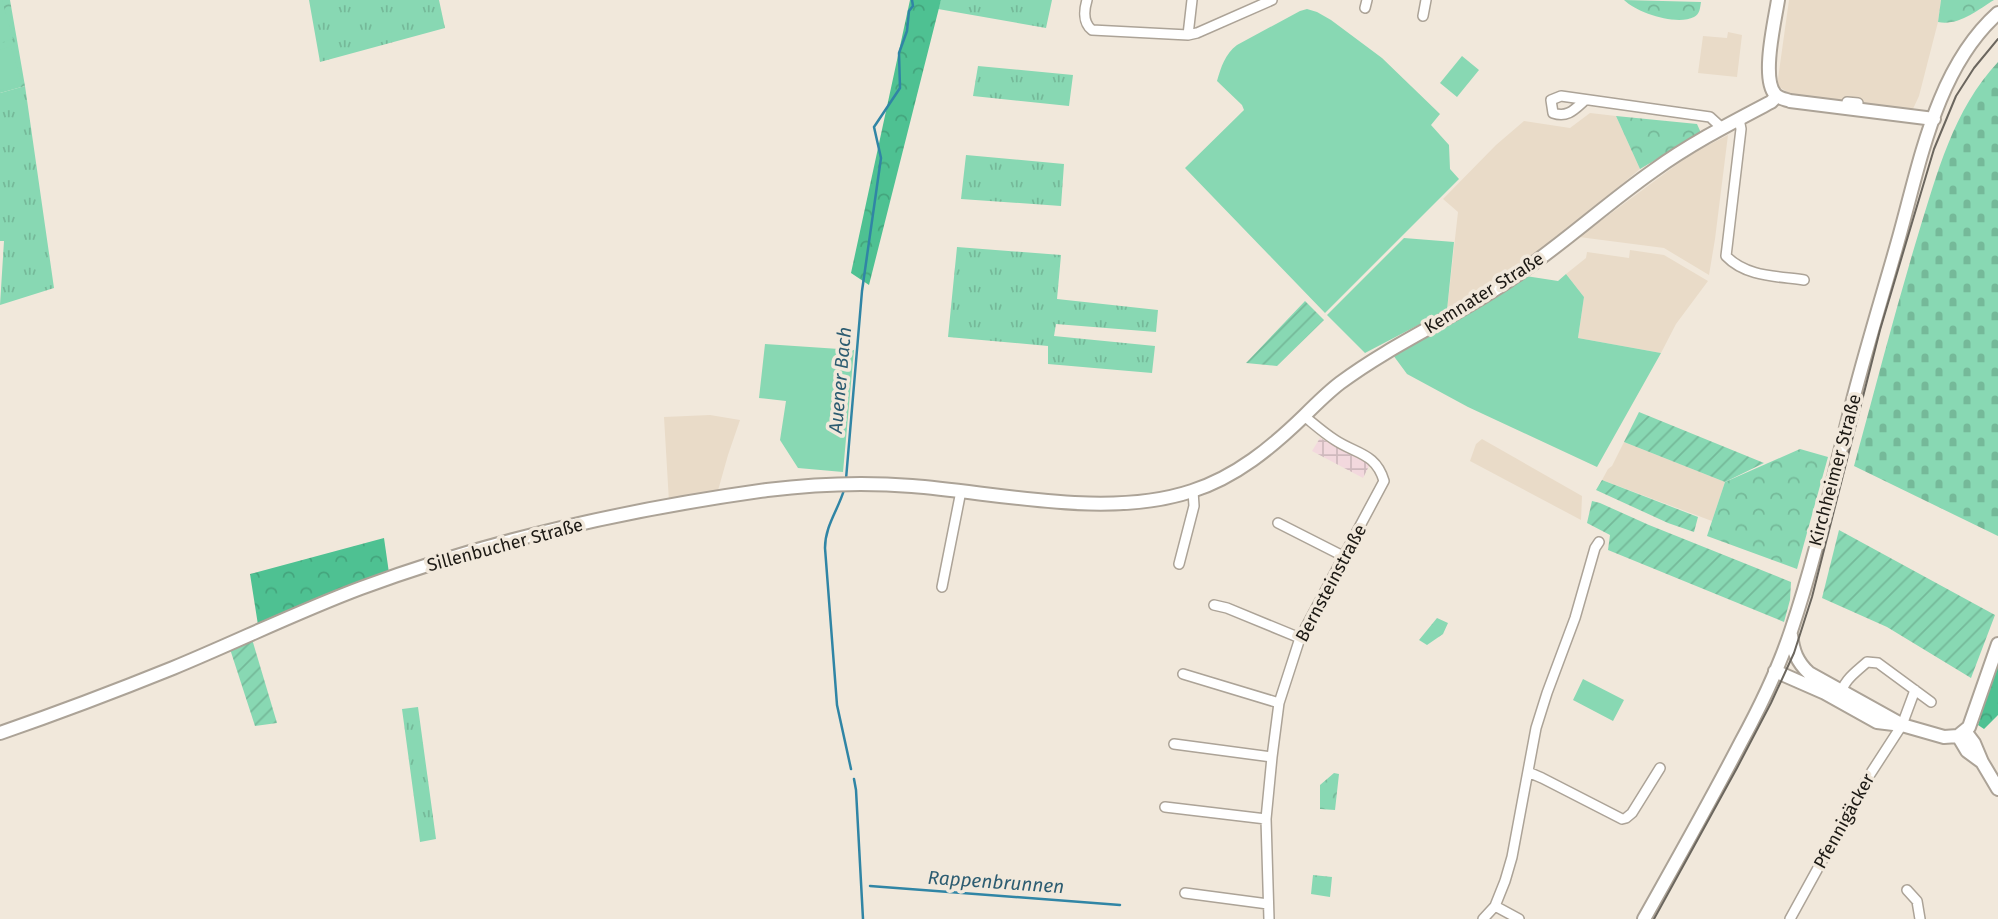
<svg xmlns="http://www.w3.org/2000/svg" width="1998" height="919" font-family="'Fira Sans',sans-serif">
<defs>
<pattern id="industrial-grid" width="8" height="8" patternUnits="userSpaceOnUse" patternTransform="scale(1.75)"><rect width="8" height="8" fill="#f2d8dd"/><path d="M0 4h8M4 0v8" fill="none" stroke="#cfb9bd"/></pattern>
<pattern id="grass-tufts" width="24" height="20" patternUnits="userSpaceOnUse" patternTransform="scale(1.75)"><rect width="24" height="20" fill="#88d8b3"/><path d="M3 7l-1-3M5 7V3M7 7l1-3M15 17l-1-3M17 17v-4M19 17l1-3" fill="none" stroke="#75b999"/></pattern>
<pattern id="forest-crowns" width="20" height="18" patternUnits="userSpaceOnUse" patternTransform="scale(1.75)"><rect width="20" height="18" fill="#4ec192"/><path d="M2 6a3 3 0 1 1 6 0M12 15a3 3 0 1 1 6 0" fill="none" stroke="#44a57d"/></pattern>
<pattern id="cemetery-stones" width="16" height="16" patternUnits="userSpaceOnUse" patternTransform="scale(1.75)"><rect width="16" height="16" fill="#88d8b3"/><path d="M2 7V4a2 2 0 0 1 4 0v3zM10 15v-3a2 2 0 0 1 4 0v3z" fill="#75b999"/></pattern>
<pattern id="park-crowns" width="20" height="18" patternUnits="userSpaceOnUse" patternTransform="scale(1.75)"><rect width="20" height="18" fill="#88d8b3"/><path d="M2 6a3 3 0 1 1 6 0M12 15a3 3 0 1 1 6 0" fill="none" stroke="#75b999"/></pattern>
<pattern id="garden-furrows" width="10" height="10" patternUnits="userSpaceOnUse" patternTransform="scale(1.75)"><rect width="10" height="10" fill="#88d8b3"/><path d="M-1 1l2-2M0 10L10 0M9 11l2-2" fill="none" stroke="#75b999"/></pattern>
</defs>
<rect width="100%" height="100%" fill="#f1e8db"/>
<path fill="#e9dbc8" d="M1789 0H1941L1938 22 1919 96 1912 111 1791 94 1777 86Z
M1728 32 1742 35 1737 77 1698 73 1703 36 1727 38Z
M1590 113 1616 116 1640 169 1562 234 1511 271 1447 310 1458 212 1443 199 1496 145 1524 121 1570 128Z
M1728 135 1715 239 1709 275 1664 248 1579 237 1691 154Z
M1630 250 1664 255 1708 281 1676 324 1661 353 1578 338 1584 297 1566 274 1586 258 1587 252 1629 258Z
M710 415 740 420 728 455 717 494 669 502 664 417Z
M1482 439 1582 496 1581 520 1470 461 1476 444Z
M1624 442 1725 482 1712 521 1602 480 1608 469 1612 466Z"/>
<path fill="url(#industrial-grid)" d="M1320 438 1370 464 1363 478 1312 451Z"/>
<path fill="url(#grass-tufts)" d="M309 0H439L445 28 320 62Z
M941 0H1052L1046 28 938 9Z
M978 66 1073 75 1069 106 973 96Z
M25 86 54 288 0 305 4 241H0V93Z
M966 155 1064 164 1061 206 961 199Z
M957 247 1061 255 1057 299 1158 310 1156 332 1056 324 1054 336 1155 346 1152 373 1048 364V346L948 337Z
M418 707 436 839 420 842 402 709Z"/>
<path fill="url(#forest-crowns)" d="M910 0H941L869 285 851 273Z
M384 538 389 573 258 625 250 574Z
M1998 658V715L1984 729 1978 725Z"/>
<path fill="url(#cemetery-stones)" d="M1998 62V536L1854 466C1875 389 1895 311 1918 235 1937 174 1953 110 1998 62Z"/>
<path fill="url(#park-crowns)" d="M0 0H10L25 86 0 93Z
M1624 0 1701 2C1700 8 1700 14 1694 17 1677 26 1637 13 1624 0Z
M1941 0H1994C1976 11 1959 26 1938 22Z
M1616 116 1697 124 1701 133 1640 169Z
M1800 449 1828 457 1797 569 1707 536 1725 482Z
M1437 618 1448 623 1443 634 1427 645 1419 640Z
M1334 773 1339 774 1335 810 1320 809V785Z
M1313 875 1332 877 1330 897 1311 894Z"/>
<path fill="url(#garden-furrows)" d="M1305 301 1324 320 1277 366 1246 363Z
M1639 412 1764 463 1725 482 1624 442Z
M1602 480 1698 517 1694 532 1668 523 1596 490Z
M1592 501 1600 503 1649 525 1791 582 1790 600 1784 622 1608 550 1610 535 1587 523Z
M1839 530 1995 615 1971 678 1887 627 1822 598Z
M252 639 277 723 255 726 230 649Z"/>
<path fill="#88d8b3" d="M0 0H2L13 39 0 43Z
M1307 9 1317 12 1331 20 1382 58 1440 114 1431 125 1449 145 1450 169 1459 179 1325 313 1185 168 1244 110 1242 105 1217 81C1221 67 1225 54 1237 45L1300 11Z
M11 46 22 84 0 90V50Z
M1462 56 1479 70 1457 97 1440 83Z
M1404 238 1454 242 1447 310 1365 353 1327 315Z
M1566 274 1584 297 1578 338 1661 353 1597 467 1468 407 1407 374 1393 355 1520 275 1558 281Z
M765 344 854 350 843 472 798 468 780 440 786 401 759 398Z
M1583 679 1624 700 1613 721 1573 700Z"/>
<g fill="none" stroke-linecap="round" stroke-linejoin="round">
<path stroke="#3085a5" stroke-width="2.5" d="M846 479 862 291 881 158 874 127 900 88 899 53 907 31 909 11 913 6 912 0
M844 490C838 510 825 526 825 548L837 705 851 769
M854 779 856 790 863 919
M870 886 1120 905"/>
<g stroke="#aca397" stroke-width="12">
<path id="street" d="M1087 0C1084 10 1083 23 1092 30L1188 35 1197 33 1272 0
M1365 8 1367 0
M1423 16 1426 0
M1188 35 1192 0
M1584 101C1574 110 1567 118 1553 113L1551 100 1561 96 1710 117 1722 128
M1847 102 1858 103
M1739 119 1741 129 1726 256C1746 277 1777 276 1804 280
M1278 523 1345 557
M1179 564 1194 506 1193 491
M942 587 961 491
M1214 605 1227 608 1300 638
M1183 674 1279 703
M1841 696C1842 681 1856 672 1867 662L1878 663 1931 702
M1174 744 1272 757
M1528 772 1542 778 1622 819 1626 818 1632 813 1660 768
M1165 807 1266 819
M1907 890 1917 901 1920 919
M1185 893 1268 904
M1495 906 1519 919
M1269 919 1266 819 1272 757 1279 703 1300 638 1384 481C1376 453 1356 454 1335 440 1324 433 1314 424 1304 416
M1483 919 1495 906 1505 881 1512 857 1536 728 1547 693 1575 618 1595 548 1599 542
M1790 919 1867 779 1902 725 1915 690"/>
</g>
<g stroke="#aca397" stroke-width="16">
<path id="secondary" d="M1778 0C1775 20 1761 78 1775 94 1778 98 1784 99 1790 101L1934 119
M1791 635C1793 651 1797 662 1809 673L1899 723
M1775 671 1825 693 1877 722 1902 725 1944 737 1958 736 1969 727 1998 644
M1965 731 1974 743 1982 762 1998 789
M0 733C58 713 116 691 173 668 236 642 297 612 361 588 490 540 630 509 767 490 815 484 864 482 912 486 1000 493 1108 519 1192 491 1236 477 1272 447 1304 416 1316 404 1327 393 1340 383 1395 342 1458 316 1514 277 1563 244 1606 204 1653 171 1690 144 1731 123 1771 102L1777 96
M1958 736 1967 751 1982 762
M1644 919C1677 860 1710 802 1741 742 1760 707 1778 670 1791 631 1817 554 1834 474 1854 396 1867 346 1882 297 1896 248 1919 169 1934 70 1998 13"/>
</g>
<use href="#street" stroke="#fff" stroke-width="9"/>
<use href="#secondary" stroke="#fff" stroke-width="12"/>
<path stroke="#6b665e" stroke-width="2" d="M1654 919 1737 768 1771 703 1794 653 1812 597 1880 330 1934 149 1956 96 1974 68 1998 39"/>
</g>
<g text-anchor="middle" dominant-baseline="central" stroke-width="7" stroke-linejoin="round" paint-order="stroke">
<g font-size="18" fill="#1c1914" stroke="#f1e8db">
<text transform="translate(1484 293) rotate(-32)">Kemnater Straße</text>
<text transform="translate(1835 470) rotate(-75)">Kirchheimer Straße</text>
<text transform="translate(505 545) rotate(-15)">Sillenbucher Straße</text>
<text transform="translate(1331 583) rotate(-62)">Bernsteinstraße</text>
<text transform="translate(1844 821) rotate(-61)">Pfennigäcker</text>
</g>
<g font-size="19" font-style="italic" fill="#2c5c71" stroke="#f1e8db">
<text transform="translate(840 380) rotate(-85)">Auener Bach</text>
<text transform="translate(996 882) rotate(4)">Rappenbrunnen</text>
</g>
</g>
</svg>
